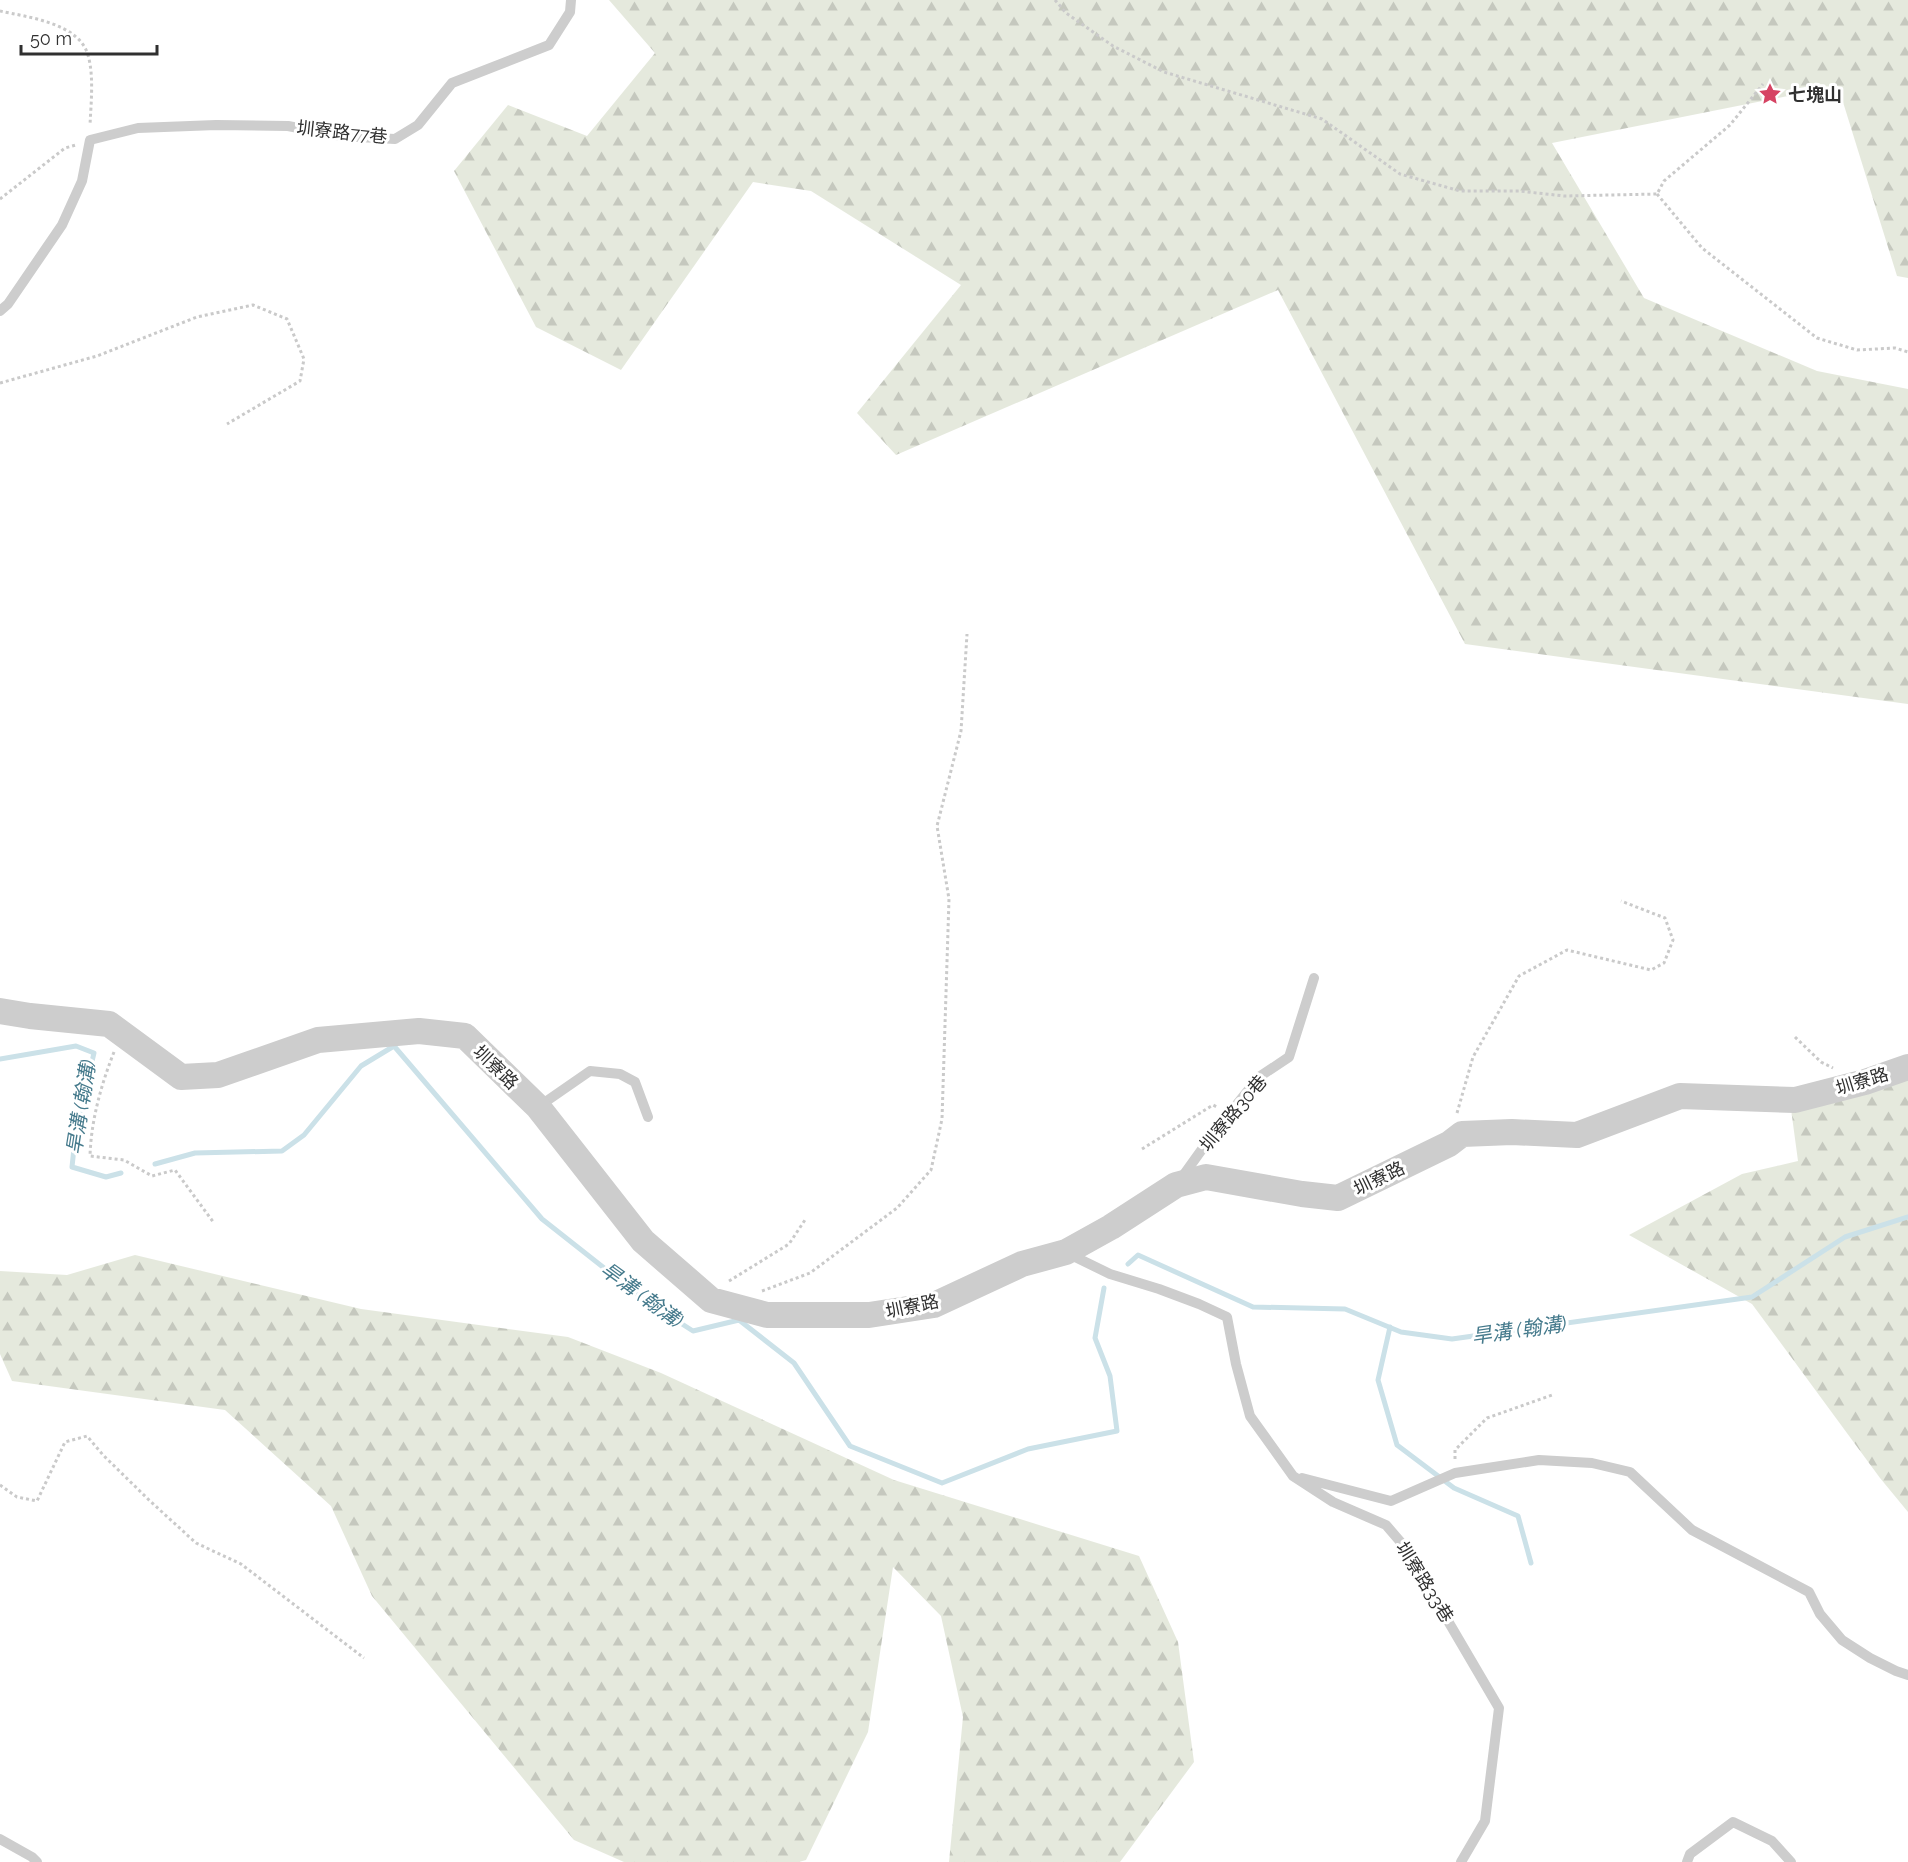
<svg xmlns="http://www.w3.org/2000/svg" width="1908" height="1862" font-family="Raleway,'Noto Sans TC',sans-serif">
<defs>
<pattern id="forest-firs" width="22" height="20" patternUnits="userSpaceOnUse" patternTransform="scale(1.5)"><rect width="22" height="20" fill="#e5e9dd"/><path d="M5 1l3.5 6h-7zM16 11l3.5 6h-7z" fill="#c5c8be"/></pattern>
</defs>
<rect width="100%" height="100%" fill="#fff"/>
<path fill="url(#forest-firs)" d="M609 0H1908V278L1897 276 1838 86 1552 143 1644 298 1817 371 1908 389V704L1465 644 1278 290 896 455 857 413 961 285 811 191 753 182 621 370 536 327 454 171 508 105 587 136 655 53Z
M1908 1078V1512L1880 1478 1752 1304 1629 1235 1742 1174 1798 1161 1791 1109Z
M135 1255 361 1309 568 1337 661 1373 894 1480 1139 1556 1178 1642 1194 1762 1120 1862H949L963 1717 941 1616 893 1567 868 1732 806 1860 799 1862H624L574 1840 372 1596 331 1506 225 1410 12 1381 0 1354V1271L67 1275Z"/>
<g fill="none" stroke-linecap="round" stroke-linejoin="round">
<path stroke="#cbe1e8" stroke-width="5" d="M0 1059 76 1046 94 1053 76 1129 72 1167 106 1177 121 1173
M155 1164 195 1153 282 1151 304 1135 361 1066 394 1046 542 1219 646 1301 693 1331 739 1320 794 1363 850 1446 942 1483 1028 1449 1117 1431 1110 1376 1095 1338 1104 1288
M1128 1264 1138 1255 1253 1307 1345 1309 1401 1332 1452 1339 1752 1297 1845 1237 1908 1217
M1390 1327 1378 1380 1397 1445 1454 1488 1518 1516 1531 1563"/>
<path stroke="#cacaca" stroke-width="3" stroke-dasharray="3 3" stroke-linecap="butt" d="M1055 0 1066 13 1113 46 1164 72 1322 119 1400 174 1460 191H1519L1564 196 1657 194 1664 181 1730 125 1763 84
M0 11C27 17 79 23 88 55 94 76 91 103 90 125
M1657 194 1702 248 1817 338 1857 350 1895 348 1908 352
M0 199 65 148 76 145
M0 383 97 356 197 317 253 305 287 319 304 359 300 381 227 424
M1795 1037 1821 1062 1833 1068
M114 1052C101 1085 91 1121 90 1156L124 1160 152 1176 175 1170 214 1223
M1457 1113 1473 1057 1519 976 1567 950 1651 970 1664 963 1673 940 1665 918 1621 901
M1142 1149 1213 1105 1217 1107
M729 1281 789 1244 805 1220
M762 1291 810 1273 897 1208 931 1170 942 1119 949 899 937 826 961 731 967 634
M1455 1459V1450L1487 1418 1552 1395
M0 1485 17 1497 37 1501 65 1442 87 1436 103 1455 150 1501 196 1543 241 1564 364 1658"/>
<path stroke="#cdcdcd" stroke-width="10" d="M0 311 8 304 62 225 82 181 90 140 138 128 216 125 288 126 340 136 395 139 418 125 452 83 549 45 570 12 571 0
M538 1107 590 1071 620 1074 635 1082 648 1117
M1180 1180 1213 1134 1259 1077 1289 1057 1314 978
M1067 1253 1110 1274 1159 1289 1199 1304 1227 1317 1236 1364 1250 1416 1293 1476 1333 1502 1386 1525 1404 1546 1499 1708 1485 1821 1461 1862
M1302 1478 1391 1501 1455 1473 1539 1460 1592 1463 1630 1472 1692 1530 1809 1592 1820 1614 1842 1640 1870 1658 1896 1671 1908 1675
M0 1839 32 1857 37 1862
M1687 1862 1690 1854 1733 1822 1772 1841 1791 1862"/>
<path stroke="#cdcdcd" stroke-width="26" d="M0 1011 30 1016 109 1024 181 1077 218 1075 318 1040 419 1031 465 1036 538 1107 643 1241 711 1300 767 1315H869L934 1305 1022 1264 1066 1252 1111 1227 1176 1185 1206 1177 1302 1194 1338 1198 1449 1144 1462 1134 1512 1132 1577 1135 1680 1096 1795 1100 1865 1082 1908 1067"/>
</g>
<defs>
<g id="sight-bare" transform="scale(1.8)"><path d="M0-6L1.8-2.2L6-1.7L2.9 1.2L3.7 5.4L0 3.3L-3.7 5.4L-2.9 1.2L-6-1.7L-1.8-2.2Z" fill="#d64363" stroke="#fff" stroke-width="2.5" paint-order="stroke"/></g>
</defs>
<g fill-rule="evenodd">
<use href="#sight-bare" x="1770" y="94"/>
</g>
<g text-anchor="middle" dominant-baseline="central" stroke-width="6" stroke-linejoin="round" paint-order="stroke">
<g font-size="18" font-weight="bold" fill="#303030" stroke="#fff" text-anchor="start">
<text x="1788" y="94">七塊山</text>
</g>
<g font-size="18" fill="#303030" stroke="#fff">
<text transform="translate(342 132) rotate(6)">圳寮路77巷</text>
<text transform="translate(496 1067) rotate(44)">圳寮路</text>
<text transform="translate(1862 1081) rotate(-17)">圳寮路</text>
<text transform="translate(1233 1113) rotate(-50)">圳寮路30巷</text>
<text transform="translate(1379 1178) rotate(-26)">圳寮路</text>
<text transform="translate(912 1306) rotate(-12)">圳寮路</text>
<text transform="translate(1425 1582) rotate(58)">圳寮路33巷</text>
</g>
<g font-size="20" font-style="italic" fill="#457a8c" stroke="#fff">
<text transform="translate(81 1107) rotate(-81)">旱溝 (翰溝)</text>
<text transform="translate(642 1295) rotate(36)">旱溝 (翰溝)</text>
<text transform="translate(1519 1330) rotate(-8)">旱溝 (翰溝)</text>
</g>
</g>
<path d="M21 45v9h136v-9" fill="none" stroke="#303030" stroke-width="3"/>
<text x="30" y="45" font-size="18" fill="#303030" stroke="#ffffff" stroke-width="4.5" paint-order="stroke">50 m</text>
</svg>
